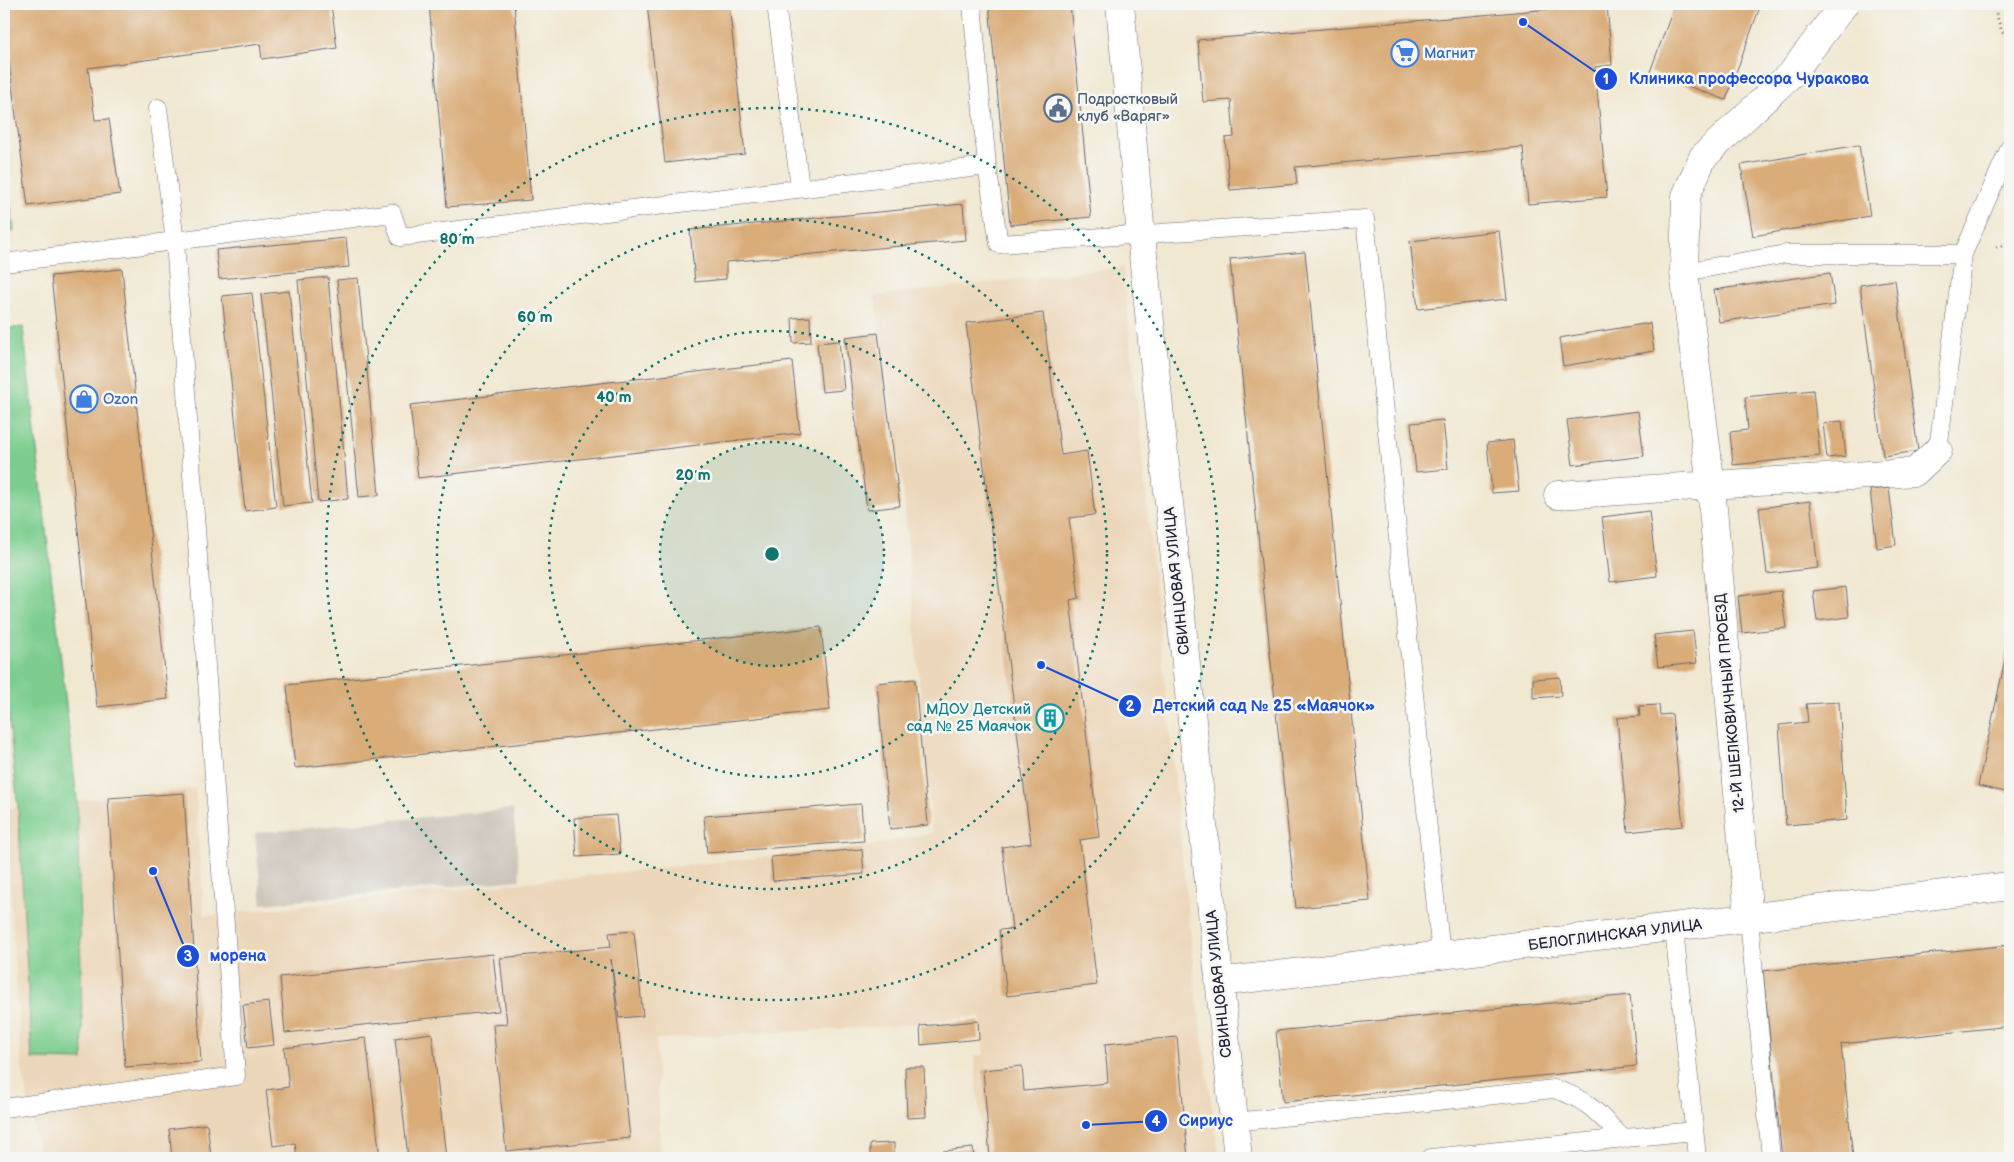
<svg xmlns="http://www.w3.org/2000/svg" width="2014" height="1162" font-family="'Balsamiq Sans',sans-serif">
<rect width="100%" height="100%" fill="#f6f6f2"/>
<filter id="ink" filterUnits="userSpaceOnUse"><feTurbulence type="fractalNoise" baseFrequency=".02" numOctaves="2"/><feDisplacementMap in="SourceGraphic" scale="10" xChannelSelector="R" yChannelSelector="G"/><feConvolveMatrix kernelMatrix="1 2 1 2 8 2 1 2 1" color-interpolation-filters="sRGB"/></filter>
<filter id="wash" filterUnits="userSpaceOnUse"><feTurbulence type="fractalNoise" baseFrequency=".0096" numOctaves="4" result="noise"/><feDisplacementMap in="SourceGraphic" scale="20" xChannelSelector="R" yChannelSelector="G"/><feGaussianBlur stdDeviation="1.12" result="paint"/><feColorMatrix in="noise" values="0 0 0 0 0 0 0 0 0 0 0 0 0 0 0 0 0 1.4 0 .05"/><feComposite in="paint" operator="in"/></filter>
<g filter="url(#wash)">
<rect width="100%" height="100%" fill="#f1e8d2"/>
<path fill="#ecd7ba" d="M1123 267 1196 991 1219 1158H984L974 1056 984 1054 980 1016 893 1026 656 1039 661 1158H40L21 1063 5 809 195 788 204 916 870 846 932 833 904 498 875 296Z"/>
<path fill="#cbc2b8" d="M513 809 520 880 262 904 255 833Z"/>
<path fill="#7ccd8e" stroke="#4f7864" d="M4 158 14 231 4 232Z
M23 327 77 800 83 1060 32 1059 18 808 4 674V329Z"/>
<g id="blocks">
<path fill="#d9ac78" d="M4 4H331L337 48 262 59 260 44 88 68 95 120 109 119 120 194 28 206 4 26Z
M429 4H514L531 200 447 207Z
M647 4H729L745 154 665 163Z
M989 4H1070L1091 217 1010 225Z
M1607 4 1612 65 1595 67 1607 197 1528 204 1523 147 1295 167 1297 184 1230 190 1225 138 1234 137 1231 100 1203 102 1198 40Z
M1675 4H1761L1726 100 1650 72Z
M1859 145 1870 216 1753 236 1741 165Z
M963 204 966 240 726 262V279L695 282 690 230Z
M1499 231 1507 299 1418 309 1410 241Z
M346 238 349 267 219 279 216 250Z
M1305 252 1370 901 1296 908 1230 259Z
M122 269 168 699 97 707 51 276Z
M1830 273 1835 305 1719 322 1714 290Z
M328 277 348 499 318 502 298 280Z
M358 278 379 495 359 497 337 280Z
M1895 280 1918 451 1883 456 1860 285Z
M289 291 312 503 283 506 261 294Z
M252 293 276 507 245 511 222 296Z
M1043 313 1061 455 1087 451 1095 515 1069 518 1079 598 1070 600 1099 837 1080 840 1097 985 1007 996 999 930 1012 929 1002 847 1031 843 966 323Z
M810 317 811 342 793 343 792 318Z
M1650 323 1654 351 1563 366 1559 338Z
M878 333 900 506 867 510 845 337Z
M839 341 844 390 822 392 817 343Z
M792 361 800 433 418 478 410 405Z
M1813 390 1820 456 1733 465 1730 432 1748 430 1745 397Z
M1638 411 1644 456 1573 465 1567 420Z
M1443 420 1448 469 1416 472 1411 423Z
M1842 421 1846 456 1827 458 1823 423Z
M1513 440 1519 491 1492 493 1487 443Z
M1889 488 1896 545 1877 548 1870 490Z
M1810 501 1818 568 1767 574 1759 508Z
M1649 511 1657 576 1610 582 1602 517Z
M1846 587 1849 617 1817 621 1813 591Z
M1781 591 1786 628 1742 633 1738 596Z
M821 627 830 710 295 768 287 685Z
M1693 631 1697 663 1658 667 1654 635Z
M2009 641H2010V793L1978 786Z
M1560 677 1561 696 1533 698V679Z
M915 679 928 825 890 829 877 683Z
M1839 702 1847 820 1786 825 1779 725 1808 722 1806 704Z
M1659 705 1660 715 1672 714 1683 826 1628 832 1617 718 1640 716 1639 706Z
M184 793 201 1062 125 1067 108 798Z
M861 804 864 841 707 853 704 816Z
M616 815 620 854 577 857 574 818Z
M862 849 864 874 773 881 771 857Z
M634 931 643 1016 619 1018 611 959 630 1138 506 1151 493 1025 507 1024 500 958 611 947 609 933Z
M2010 945V1026L1841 1044 1853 1158H1782L1763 971Z
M493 954 499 1011 285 1033 280 977Z
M1630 995 1637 1066 1283 1102 1276 1031Z
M269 1002 274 1045 248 1048 243 1005Z
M978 1021 979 1039 921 1045 920 1026Z
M432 1033 446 1158H408L395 1038Z
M1177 1037 1188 1158H990L983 1070 1022 1066 1024 1091 1108 1083 1105 1044Z
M366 1038 380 1158H297L295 1143 273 1146 266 1090 289 1087 284 1048Z
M905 1067H924L926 1117 907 1118Z
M207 1124 211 1157 172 1158 169 1129Z
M894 1143V1158H870V1144Z
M973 1148 974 1158H944L943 1151Z"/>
</g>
</g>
<g filter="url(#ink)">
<use href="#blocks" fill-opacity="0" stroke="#6a6770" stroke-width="1"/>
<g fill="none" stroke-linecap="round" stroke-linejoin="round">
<g stroke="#6a6770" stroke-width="19">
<path id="lane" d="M776 4 800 187
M972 4 987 166
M4 263 392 213 400 237 987 166 999 244 1365 219 1441 955
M1684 272 1786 254H1963
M1938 450 1963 254 2010 147
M1749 919 1771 1158
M1674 928 1697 1158
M4 1108 236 1076 175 242 158 108
M1234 1122 1554 1089C1587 1098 1601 1116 1623 1139
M1431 1158 1694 1131"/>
</g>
<g stroke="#6a6770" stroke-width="29">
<path id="street" d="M1120 4 1141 236 1238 1158
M1558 495 1915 472 1938 450
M1749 919 1711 486 1684 272 1686 196 1703 157 1793 72 1844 4
M1219 982 2010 886"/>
</g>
<path stroke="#6a6770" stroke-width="3" stroke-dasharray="1 4" stroke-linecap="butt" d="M1993 4 2002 32 2010 39
M1996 247 2010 244"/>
<use href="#lane" stroke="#fff" stroke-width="18"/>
<use href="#street" stroke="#fff" stroke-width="28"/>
</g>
</g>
<circle cx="772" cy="554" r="112" fill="#0f766e" fill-opacity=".12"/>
<g fill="none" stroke="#0f766e" stroke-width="2.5" stroke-dasharray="2.5 5">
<circle cx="772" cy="554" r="112"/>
<circle cx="772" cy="554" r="223"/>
<circle cx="772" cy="554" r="335"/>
<circle cx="772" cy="554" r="446"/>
</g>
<defs>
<g id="supermarket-ring" transform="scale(1.4375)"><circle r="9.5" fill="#f6f6f2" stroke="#3f7fe0" stroke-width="1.5"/><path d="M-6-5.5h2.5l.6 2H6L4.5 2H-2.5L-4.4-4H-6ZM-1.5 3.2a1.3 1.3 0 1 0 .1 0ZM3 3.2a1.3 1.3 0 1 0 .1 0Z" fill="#3f7fe0"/></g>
<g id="civic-ring" transform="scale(1.4375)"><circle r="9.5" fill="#f6f6f2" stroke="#5c6f8a" stroke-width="1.5"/><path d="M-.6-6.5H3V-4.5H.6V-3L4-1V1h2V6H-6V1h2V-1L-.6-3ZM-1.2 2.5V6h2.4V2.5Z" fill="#5c6f8a"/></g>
<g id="shop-ring" transform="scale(1.4375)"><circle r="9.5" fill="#f6f6f2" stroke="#3f7fe0" stroke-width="1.5"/><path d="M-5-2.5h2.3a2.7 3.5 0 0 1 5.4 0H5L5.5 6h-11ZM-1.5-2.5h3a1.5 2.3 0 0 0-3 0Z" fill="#3f7fe0"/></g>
<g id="building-ring" transform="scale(1.4375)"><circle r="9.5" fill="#f6f6f2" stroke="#0f9aa8" stroke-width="1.5"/><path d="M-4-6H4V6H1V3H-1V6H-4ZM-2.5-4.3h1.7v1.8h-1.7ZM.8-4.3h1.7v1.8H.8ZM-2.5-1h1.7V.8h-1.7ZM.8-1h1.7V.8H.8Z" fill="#0f9aa8"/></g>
</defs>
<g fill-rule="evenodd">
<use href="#supermarket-ring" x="1405" y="53"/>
<use href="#civic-ring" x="1058" y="108"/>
<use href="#shop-ring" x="84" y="399"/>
<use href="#building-ring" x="1050" y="718"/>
</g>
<g text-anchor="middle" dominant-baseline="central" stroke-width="5" stroke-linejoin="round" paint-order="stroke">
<g font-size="15" fill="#366cbe" stroke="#f6f6f2" text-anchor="start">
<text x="1424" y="53">Магнит</text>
<text x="103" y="399">Ozon</text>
</g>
<g font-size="15" fill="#4e5e75" stroke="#f6f6f2" text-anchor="start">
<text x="1077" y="99">Подростковый<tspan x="1077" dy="17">клуб «Варяг»</tspan></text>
</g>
<g font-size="15" fill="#22223b" stroke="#f6f6f2">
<text transform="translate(1177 581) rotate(-96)">СВИНЦОВАЯ УЛИЦА</text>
<text transform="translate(1730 703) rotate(-95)">12-Й ШЕЛКОВИЧНЫЙ ПРОЕЗД</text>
<text transform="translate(1615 935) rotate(-7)">БЕЛОГЛИНСКАЯ УЛИЦА</text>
<text transform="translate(1219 984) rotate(-96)">СВИНЦОВАЯ УЛИЦА</text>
</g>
<g font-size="15" fill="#0d838f" stroke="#f6f6f2" text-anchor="end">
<text x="1031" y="709">МДОУ Детский<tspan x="1031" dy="17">сад № 25 Маячок</tspan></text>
</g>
</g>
<circle cx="772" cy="554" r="8" fill="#0f766e" stroke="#f6f6f2" stroke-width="2.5"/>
<g font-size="15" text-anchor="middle" font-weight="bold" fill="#0f766e" stroke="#f6f6f2" stroke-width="5" stroke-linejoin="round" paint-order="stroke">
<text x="457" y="244">80 m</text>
<text x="535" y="322">60 m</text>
<text x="614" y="402">40 m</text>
<text x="693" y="480">20 m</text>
</g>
<path fill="none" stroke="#1d4ed8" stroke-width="2" d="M1523 22L1606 79M1041 665L1130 706M153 871L188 956M1086 1125L1156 1121"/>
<g fill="#1d4ed8" stroke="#f6f6f2" stroke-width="2">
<circle cx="1523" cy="22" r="5"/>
<circle cx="1041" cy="665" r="5"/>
<circle cx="153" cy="871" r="5"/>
<circle cx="1086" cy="1125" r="5"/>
<circle cx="1606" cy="79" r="12"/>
<circle cx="1130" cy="706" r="12"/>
<circle cx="188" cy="956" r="12"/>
<circle cx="1156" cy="1121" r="12"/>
</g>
<g font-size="15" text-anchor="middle" font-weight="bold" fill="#fff">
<text x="1606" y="84">1</text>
<text x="1130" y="711">2</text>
<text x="188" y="961">3</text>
<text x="1156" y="1126">4</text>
</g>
<g font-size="16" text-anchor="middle" font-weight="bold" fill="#1d4ed8" stroke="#f6f6f2" stroke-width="5" stroke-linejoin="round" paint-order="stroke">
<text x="1749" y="84">Клиника профессора Чуракова</text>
<text x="1264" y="711">Детский сад № 25 «Маячок»</text>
<text x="238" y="961">морена</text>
<text x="1206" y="1126">Сириус</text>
</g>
<rect width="2014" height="1162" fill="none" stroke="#f6f6f2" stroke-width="20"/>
</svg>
